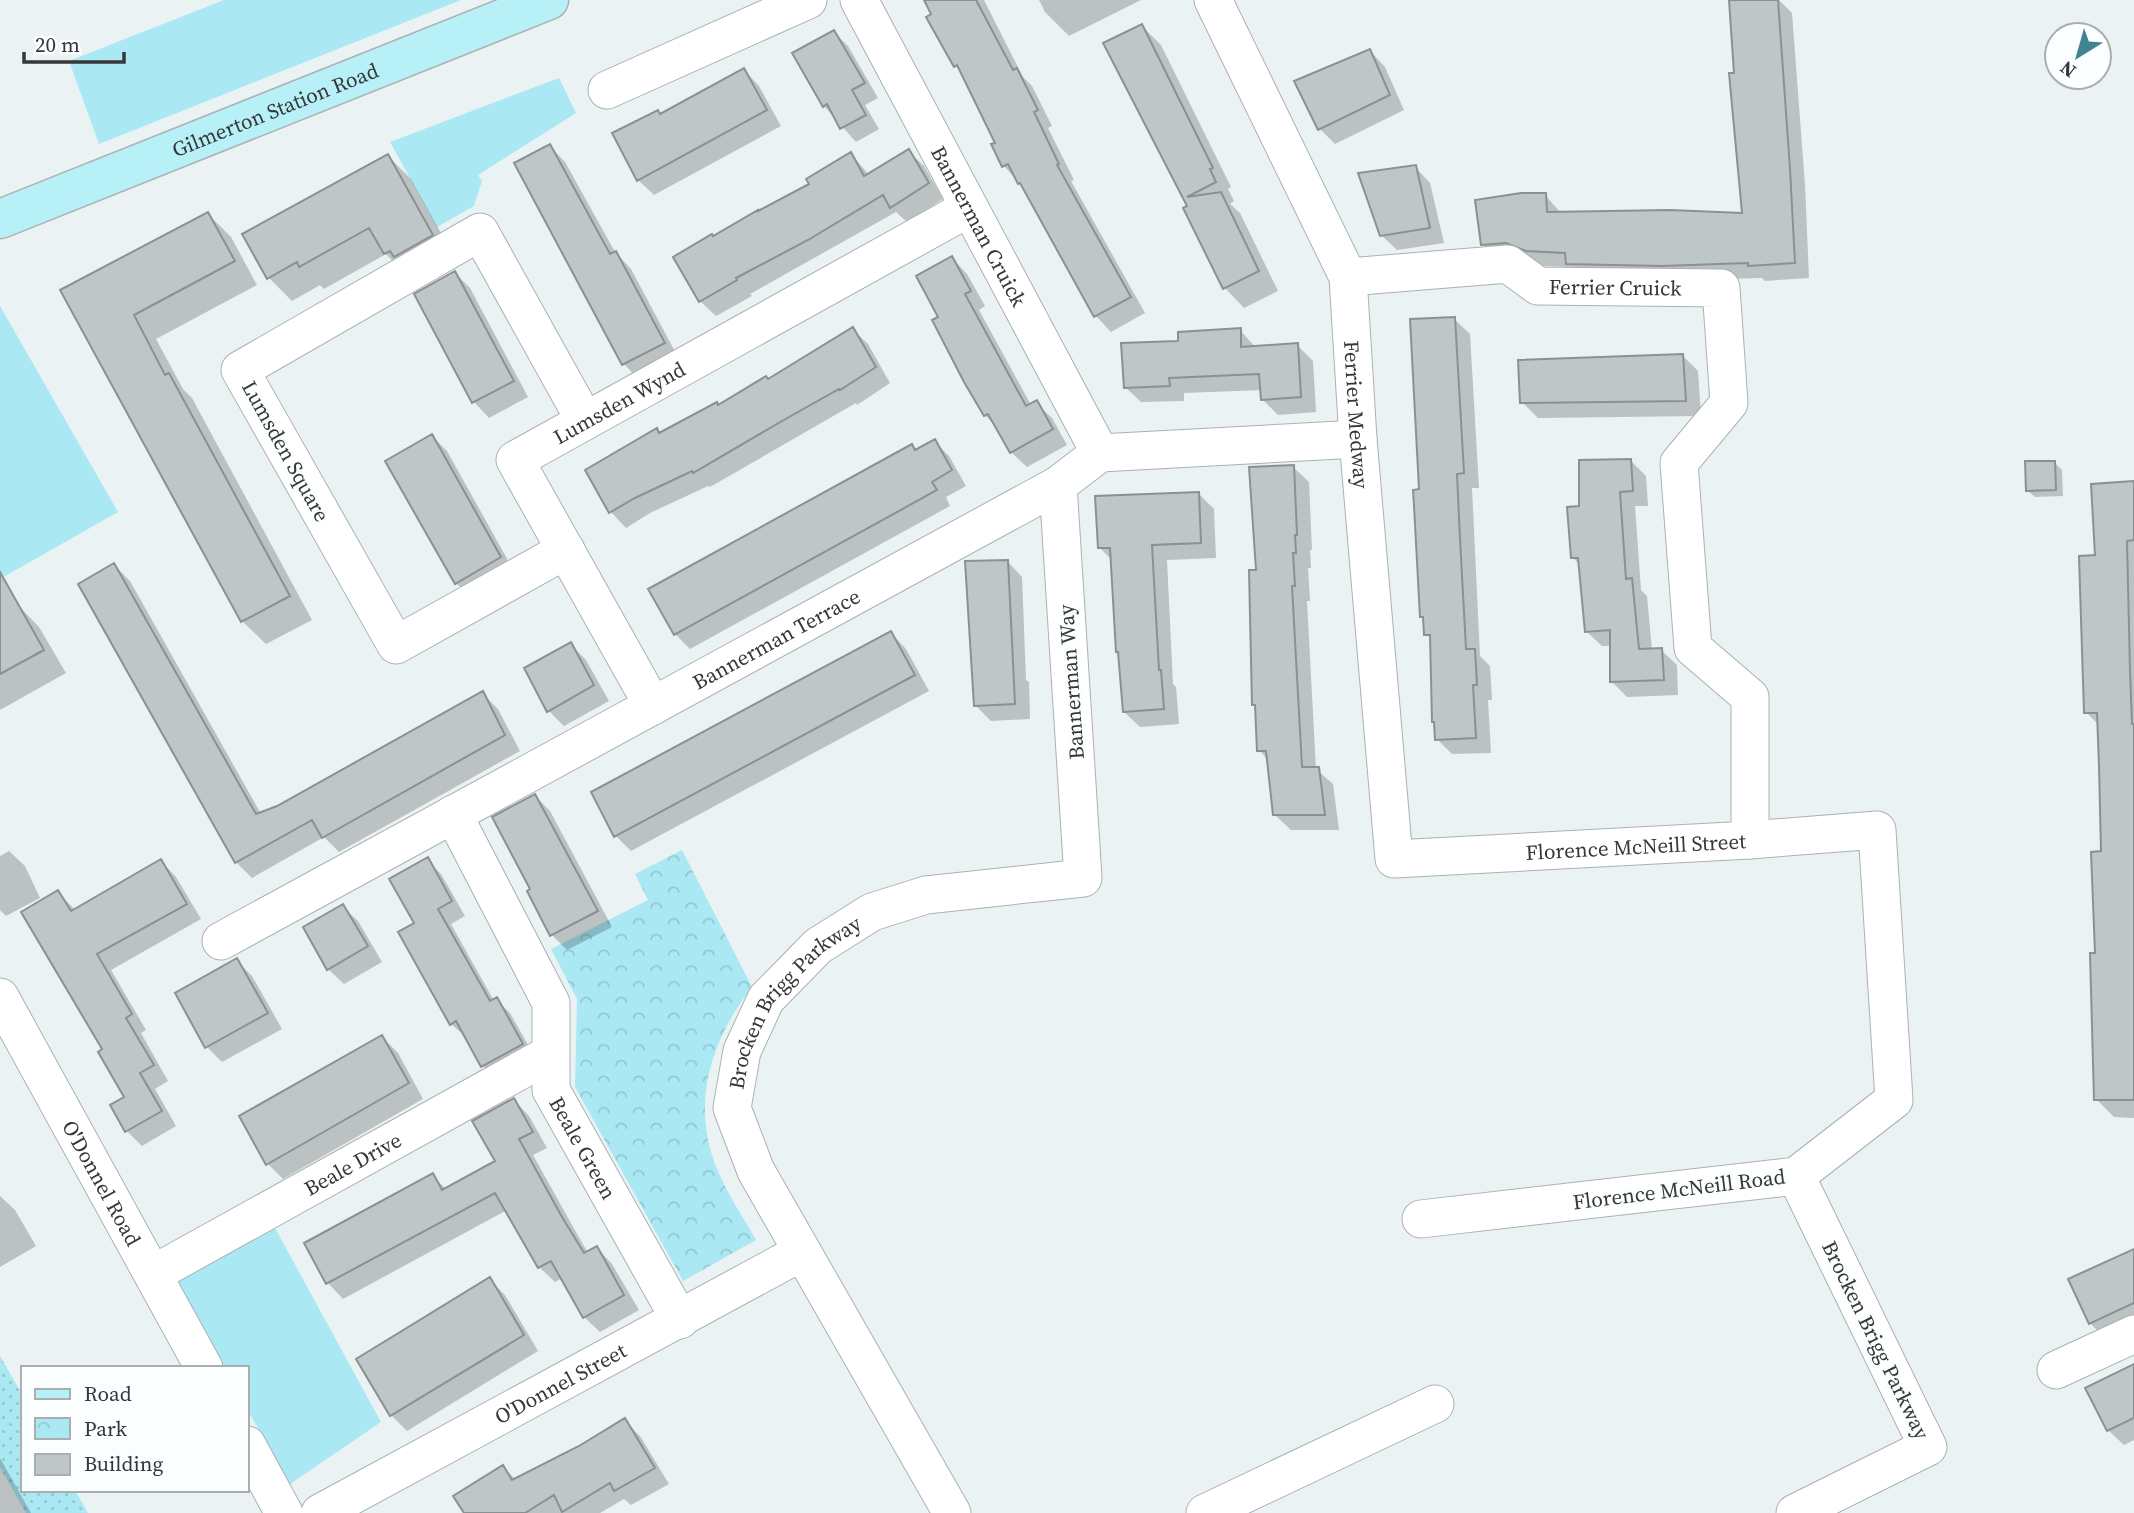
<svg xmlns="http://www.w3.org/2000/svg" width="2134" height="1513" font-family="'Source Serif 4',serif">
<defs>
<pattern id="park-crowns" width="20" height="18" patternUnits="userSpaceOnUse" patternTransform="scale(1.75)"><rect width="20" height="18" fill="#aae8f4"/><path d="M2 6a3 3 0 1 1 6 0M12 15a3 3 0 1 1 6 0" fill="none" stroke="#93c8d2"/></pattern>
<pattern id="garden-dots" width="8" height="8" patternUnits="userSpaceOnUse" patternTransform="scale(1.75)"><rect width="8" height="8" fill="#aae8f4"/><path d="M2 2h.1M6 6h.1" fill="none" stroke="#93c8d2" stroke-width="1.8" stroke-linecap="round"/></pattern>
</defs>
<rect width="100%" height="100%" fill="#ebf2f3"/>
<path fill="#aae8f4" d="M224 0H461L99 144 69 61Z
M559 78 576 113 478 175 482 181 474 206 437 227 390 142Z
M0 306 118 512 0 579Z
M275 1228 381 1422 290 1484 247 1409V1368H223L174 1282Z"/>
<path fill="url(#park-crowns)" d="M682 850 752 987C711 1040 690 1103 717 1169 727 1193 743 1217 756 1240L683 1281 575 1087 577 999 551 949 648 900 635 874Z"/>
<path fill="url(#garden-dots)" d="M0 1356 23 1396V1490H75L88 1513H26L0 1467Z"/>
<path fill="#0003" d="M926 0H984L1023 77 1032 86 1052 126 1048 128 1074 180 1071 181 1145 313 1111 332 1096 316 1025 189 1004 166 994 145 997 143 964 74 955 66Z
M1039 0H1141L1069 36 1045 12Z
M1730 0H1779L1792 13 1805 185 1809 278 1765 281 1762 278 1678 280 1583 279 1571 267 1544 266 1524 258 1498 260 1483 244 1545 195 1561 213 1744 215Z
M1142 26 1161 45 1231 187 1228 189 1234 201 1230 204 1240 213 1278 291 1244 308 1225 288 1186 208 1189 207Z
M834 32 848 46 878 98 865 105 879 129 856 142 824 106Z
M1370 51 1385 67 1404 110 1335 144 1320 129Z
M744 70 759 86 781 126 654 195 638 180 661 115Z
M550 146 565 162 615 252 631 269 679 359 639 380 624 364 516 164Z
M908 151 924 166 943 199 907 222 896 212 750 294 752 296 716 316 700 301 714 238 811 185 851 154 869 175Z
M388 156 411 179 455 258 408 277 386 254 324 289 320 285 292 301 268 277Z
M1415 167 1430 183 1444 243 1397 250 1381 235Z
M208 214 231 237 257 285 156 339 183 389 192 398 312 620 266 644 242 621 63 291Z
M952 258 967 274 985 306 979 310 1031 405 1036 403 1052 418 1067 445 1027 467 1011 452 998 429 985 415 941 318Z
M455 273 470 288 528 397 489 418 474 402 416 295Z
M1454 319 1470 334 1479 488H1472L1480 656 1490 666 1492 700H1488L1491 753 1452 754 1437 739 1432 640 1426 634 1421 491Z
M852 329 868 344 890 383 857 405 856 403 710 487 708 486 650 513 626 528 611 512 588 471 656 430 660 434 768 381Z
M1240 330 1256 348 1297 345 1313 361 1316 412 1278 415 1263 400 1262 390 1184 393V401L1141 402 1125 387 1180 342Z
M1683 356 1698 371 1701 416 1538 418 1522 402Z
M432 436 447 451 515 573 472 598 456 583Z
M934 441 949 456 966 486 946 497 950 506 690 649 675 634 911 446 916 451Z
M1630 460 1646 476 1648 506H1635L1641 590 1647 596 1652 650H1661L1677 665 1678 695 1627 697 1611 681V646H1602L1586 631 1580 565 1573 558 1581 508Z
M2054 462 2062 470 2063 496 2035 497 2027 490Z
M1293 467 1309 482 1312 550H1310L1311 568H1308L1310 601H1307L1316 769 1333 784 1339 830H1291L1275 815 1269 761 1259 750 1258 572Z
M2134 483V1118L2114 1117 2096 1099V955L2103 853 2099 725 2086 712 2096 557Z
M1198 493 1214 509 1216 558 1167 560 1173 684 1176 687 1179 724 1140 727 1124 712 1113 561 1100 548Z
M1007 561 1022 577 1026 680 1029 682 1030 719 991 721 975 705Z
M114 565 130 581 261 814 278 807 483 694 498 709 520 751 339 852 324 837 252 878 236 862Z
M16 603 39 627 66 673 0 710V612Z
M891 633 906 649 929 691 631 851 616 836Z
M570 644 586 660 609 701 564 726 549 711Z
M535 796 550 811 612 927 567 950 552 935 532 890Z
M9 851 25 866 40 898 6 916 0 910V856Z
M427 860 441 874 465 916 451 924 494 1001 496 999 510 1013 536 1059 497 1080 483 1066 466 1037 451 1024 416 924Z
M161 861 176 877 201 919 111 970 146 1030 141 1033 168 1081 155 1089 176 1126 142 1146 127 1131 126 1097 105 1050 58 892 75 910Z
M342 906 358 921 382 962 344 984 328 969Z
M237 961 252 976 282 1029 222 1062 207 1047Z
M382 1037 398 1053 423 1099 283 1179 268 1164Z
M514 1100 529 1116 547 1148 533 1155 577 1234 588 1253 597 1248 612 1264 639 1310 600 1332 584 1317 562 1278 555 1282 539 1267 507 1210 343 1299 328 1283 306 1244 432 1175 447 1190 497 1161Z
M0 1196 15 1210 36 1246 0 1267Z
M2134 1251V1325L2105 1338 2090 1323Z
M489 1279 505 1295 538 1351 407 1431 391 1415 358 1359Z
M2134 1366V1440L2124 1445 2108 1430Z
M625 1421 640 1436 669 1484 631 1505 624 1499 600 1513H466L503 1467 516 1480 579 1448Z
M0 1458 31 1513H0Z"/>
<path fill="#bfc6c7" stroke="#8b9192" stroke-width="2" d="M924 0H976L1013 70 1017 68 1038 110 1034 112 1059 164 1057 165 1131 297 1094 317 1020 183 1018 184 1008 164 1002 167 991 144 995 143 957 65 954 67 926 17 931 14Z
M1729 0H1778L1790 169 1795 263 1748 266V263L1662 266 1566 264 1565 253 1526 251 1506 243 1481 245 1475 200 1521 193H1546L1547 212 1670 210 1742 213 1729 73H1734Z
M1142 24 1213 168 1210 169 1216 182 1187 197 1221 192 1259 271 1223 289 1183 208 1187 206 1103 43Z
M834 30 865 83 852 90 866 115 840 129 827 104 823 107 792 53Z
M1370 49 1390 95 1318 130 1294 81Z
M744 68 767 110 637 181 612 133 658 110 660 114Z
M550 144 610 254 616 251 665 343 622 365 514 163Z
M909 149 929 183 890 208 883 195 808 240 736 278 737 280 699 302 673 257 712 234 713 236 758 210V211L809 184 806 179 851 152 864 176Z
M388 154 433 235 394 257 390 251 384 254 369 228 299 267 297 262 267 279 242 234Z
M1416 165 1430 228 1380 236 1358 173Z
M208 212 235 261 134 315 165 375 169 373 290 596 241 622 60 290Z
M952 256 971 291 965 294 1026 406 1037 400 1053 429 1010 453 988 414 984 416 964 382 932 320 938 317 916 276Z
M455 271 514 381 472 403 414 294Z
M1455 317 1464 473 1457 474 1460 539 1466 649H1475L1477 685H1473L1476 738 1435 740 1434 722H1432L1430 635H1424L1423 617H1420L1414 506 1413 490 1419 489 1410 319Z
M853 327 876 367 840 390 839 389 782 421 693 473 692 471 635 498 609 513 585 470 657 428 659 433 717 402 718 405 766 376 768 379Z
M1241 328V347L1298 343 1301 397 1261 400 1259 374 1169 378 1170 386 1124 388 1121 343 1178 341V332Z
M1683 354 1686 401 1520 403 1518 360Z
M432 434 501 557 455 584 385 461Z
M935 439 952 470 932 482 937 490 674 635 648 589 912 444 915 450Z
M1631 459 1633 491 1620 492 1626 579 1632 578 1639 649 1662 648 1664 680 1610 682V630L1585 632 1578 558H1571L1567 507 1579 506V460Z
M2025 461H2055L2056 490 2026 491Z
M1294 465 1297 535H1295L1296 553H1293L1295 586H1292L1302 767H1319L1325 815H1273L1266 751H1257L1255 705H1252L1249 570H1256L1249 467Z
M2134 481V540L2127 541 2130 671 2132 724H2134V1100H2094L2090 953H2095L2091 852 2101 851 2099 766 2097 713H2084L2079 556 2095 555 2091 484Z
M1199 492 1201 543 1152 545 1159 670H1161L1164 709 1123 712 1118 652H1116L1110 548H1098L1095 496Z
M1008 560 1015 704 974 706 965 561Z
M114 563 256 814 277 806 483 691 505 735 322 838 312 820 235 863 78 584Z
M0 572 44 650 0 674Z
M891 631 915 675 614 837 591 792Z
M571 642 594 685 547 712 524 668Z
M535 794 598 911 550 936 527 891 530 889 492 817Z
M428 857 452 901 438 909 490 1001 497 997 523 1044 481 1067 456 1021 450 1025 398 932 414 923 389 879Z
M161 859 187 904 97 954 132 1014 126 1018 154 1065 140 1073 162 1111 125 1132 110 1105 124 1097 98 1052 102 1049 21 912 58 890 71 911Z
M343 904 368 946 327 970 303 927Z
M237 958 268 1013 205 1048 175 993Z
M382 1035 409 1083 266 1165 239 1116Z
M514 1098 533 1132 519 1139 562 1217 584 1253 597 1246 624 1295 583 1318 551 1261 538 1268 495 1193 326 1284 304 1243 433 1173 442 1190 495 1161 472 1121Z
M2134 1249V1303L2089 1324 2068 1279Z
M490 1277 524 1335 390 1416 356 1359Z
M2134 1364V1418L2107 1431 2085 1388Z
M625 1418 655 1468 614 1491 610 1483 562 1512 554 1495 525 1513H464L453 1496 503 1465 512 1480 579 1446Z"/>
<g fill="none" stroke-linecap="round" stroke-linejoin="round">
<g stroke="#abb1b3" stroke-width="39">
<g id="street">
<path id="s1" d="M859 0 1100 453"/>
<path id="s2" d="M1213 0 1348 277 1358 439 1394 859 1750 840 1877 830 1894 1100 1796 1176 1421 1219"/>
<path d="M607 90 808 0"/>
<path id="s3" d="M1348 277 1508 264 1538 286 1721 288 1729 403 1679 463 1693 648 1750 697V840"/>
<path d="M566 550 396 645 240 370 480 232 585 421"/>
<path id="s4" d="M653 706 515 460 969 208"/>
<path id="s5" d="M453 814 551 1003V1090L680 1320"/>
<path id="s6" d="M221 941 1058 485 1100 453 1358 439"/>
<path id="s7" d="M0 997 204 1368"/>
<path id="s8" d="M153 1274 550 1054"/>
<path d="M2056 1370 2134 1334"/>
<path d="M247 1445 284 1513"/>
<path id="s9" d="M320 1513 802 1252"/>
<path id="s10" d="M952 1513 756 1171 732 1108 742 1051 766 999 818 946 872 912 926 895 1083 878 1058 485"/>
<path d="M1205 1513 1435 1404"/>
<path d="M1795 1513 1928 1447 1796 1176"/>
</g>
</g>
<g stroke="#abb1b3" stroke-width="41">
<g id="secondary">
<path id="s11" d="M0 219 549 0"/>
</g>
</g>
<use href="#street" stroke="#fff" stroke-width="37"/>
<use href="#secondary" stroke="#b8f0f8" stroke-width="38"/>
</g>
<g text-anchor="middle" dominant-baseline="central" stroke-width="6" stroke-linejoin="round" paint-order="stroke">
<g font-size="21" fill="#353738" stroke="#fafeff">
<text stroke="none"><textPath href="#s11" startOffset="296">Gilmerton Station Road</textPath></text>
<text stroke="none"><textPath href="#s1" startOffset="256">Bannerman Cruick</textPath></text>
<text stroke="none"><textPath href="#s3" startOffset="275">Ferrier Cruick</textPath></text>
<text stroke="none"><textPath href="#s4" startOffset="401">Lumsden Wynd</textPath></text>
<text stroke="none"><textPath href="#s2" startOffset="446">Ferrier Medway</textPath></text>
<text transform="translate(286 451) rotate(61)">Lumsden Square</text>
<text stroke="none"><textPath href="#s6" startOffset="632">Bannerman Terrace</textPath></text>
<text transform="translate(1071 682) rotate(-94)">Bannerman Way</text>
<text stroke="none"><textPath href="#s2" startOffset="1134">Florence McNeill Street</textPath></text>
<text stroke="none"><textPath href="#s10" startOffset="590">Brocken Brigg Parkway</textPath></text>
<text stroke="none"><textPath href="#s5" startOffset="366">Beale Green</textPath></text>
<text stroke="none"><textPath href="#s8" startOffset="228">Beale Drive</textPath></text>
<text stroke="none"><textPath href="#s7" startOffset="212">O'Donnel Road</textPath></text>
<text transform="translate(1679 1189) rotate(-7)">Florence McNeill Road</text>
<text transform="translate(1876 1340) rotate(64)">Brocken Brigg Parkway</text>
<text stroke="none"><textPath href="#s9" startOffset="273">O'Donnel Street</textPath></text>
</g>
</g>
<rect x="21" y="1366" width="228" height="126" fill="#fafeff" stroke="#abaeaf" stroke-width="2"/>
<rect x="35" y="1389" width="35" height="10" fill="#b8f0f8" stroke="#abaeaf" stroke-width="2"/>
<text x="84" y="1401" font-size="21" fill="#353738">Road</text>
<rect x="35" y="1418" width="35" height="21" fill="url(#park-crowns)" stroke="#abaeaf" stroke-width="2"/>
<text x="84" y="1436" font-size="21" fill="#353738">Park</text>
<rect x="35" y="1454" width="35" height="21" fill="#bfc6c7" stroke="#abaeaf" stroke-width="2"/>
<text x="84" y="1471" font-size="21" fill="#353738">Building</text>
<g transform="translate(2078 56) rotate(217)"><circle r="33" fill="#fafeff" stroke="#abaeaf" stroke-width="2"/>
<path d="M0-5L12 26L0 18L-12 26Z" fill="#3f8591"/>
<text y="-10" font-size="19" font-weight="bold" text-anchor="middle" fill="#353738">N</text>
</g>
<path d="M24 52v10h100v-10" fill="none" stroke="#353738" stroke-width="3.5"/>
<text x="35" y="52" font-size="21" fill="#353738" stroke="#fafeff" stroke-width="5" paint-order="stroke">20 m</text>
</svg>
